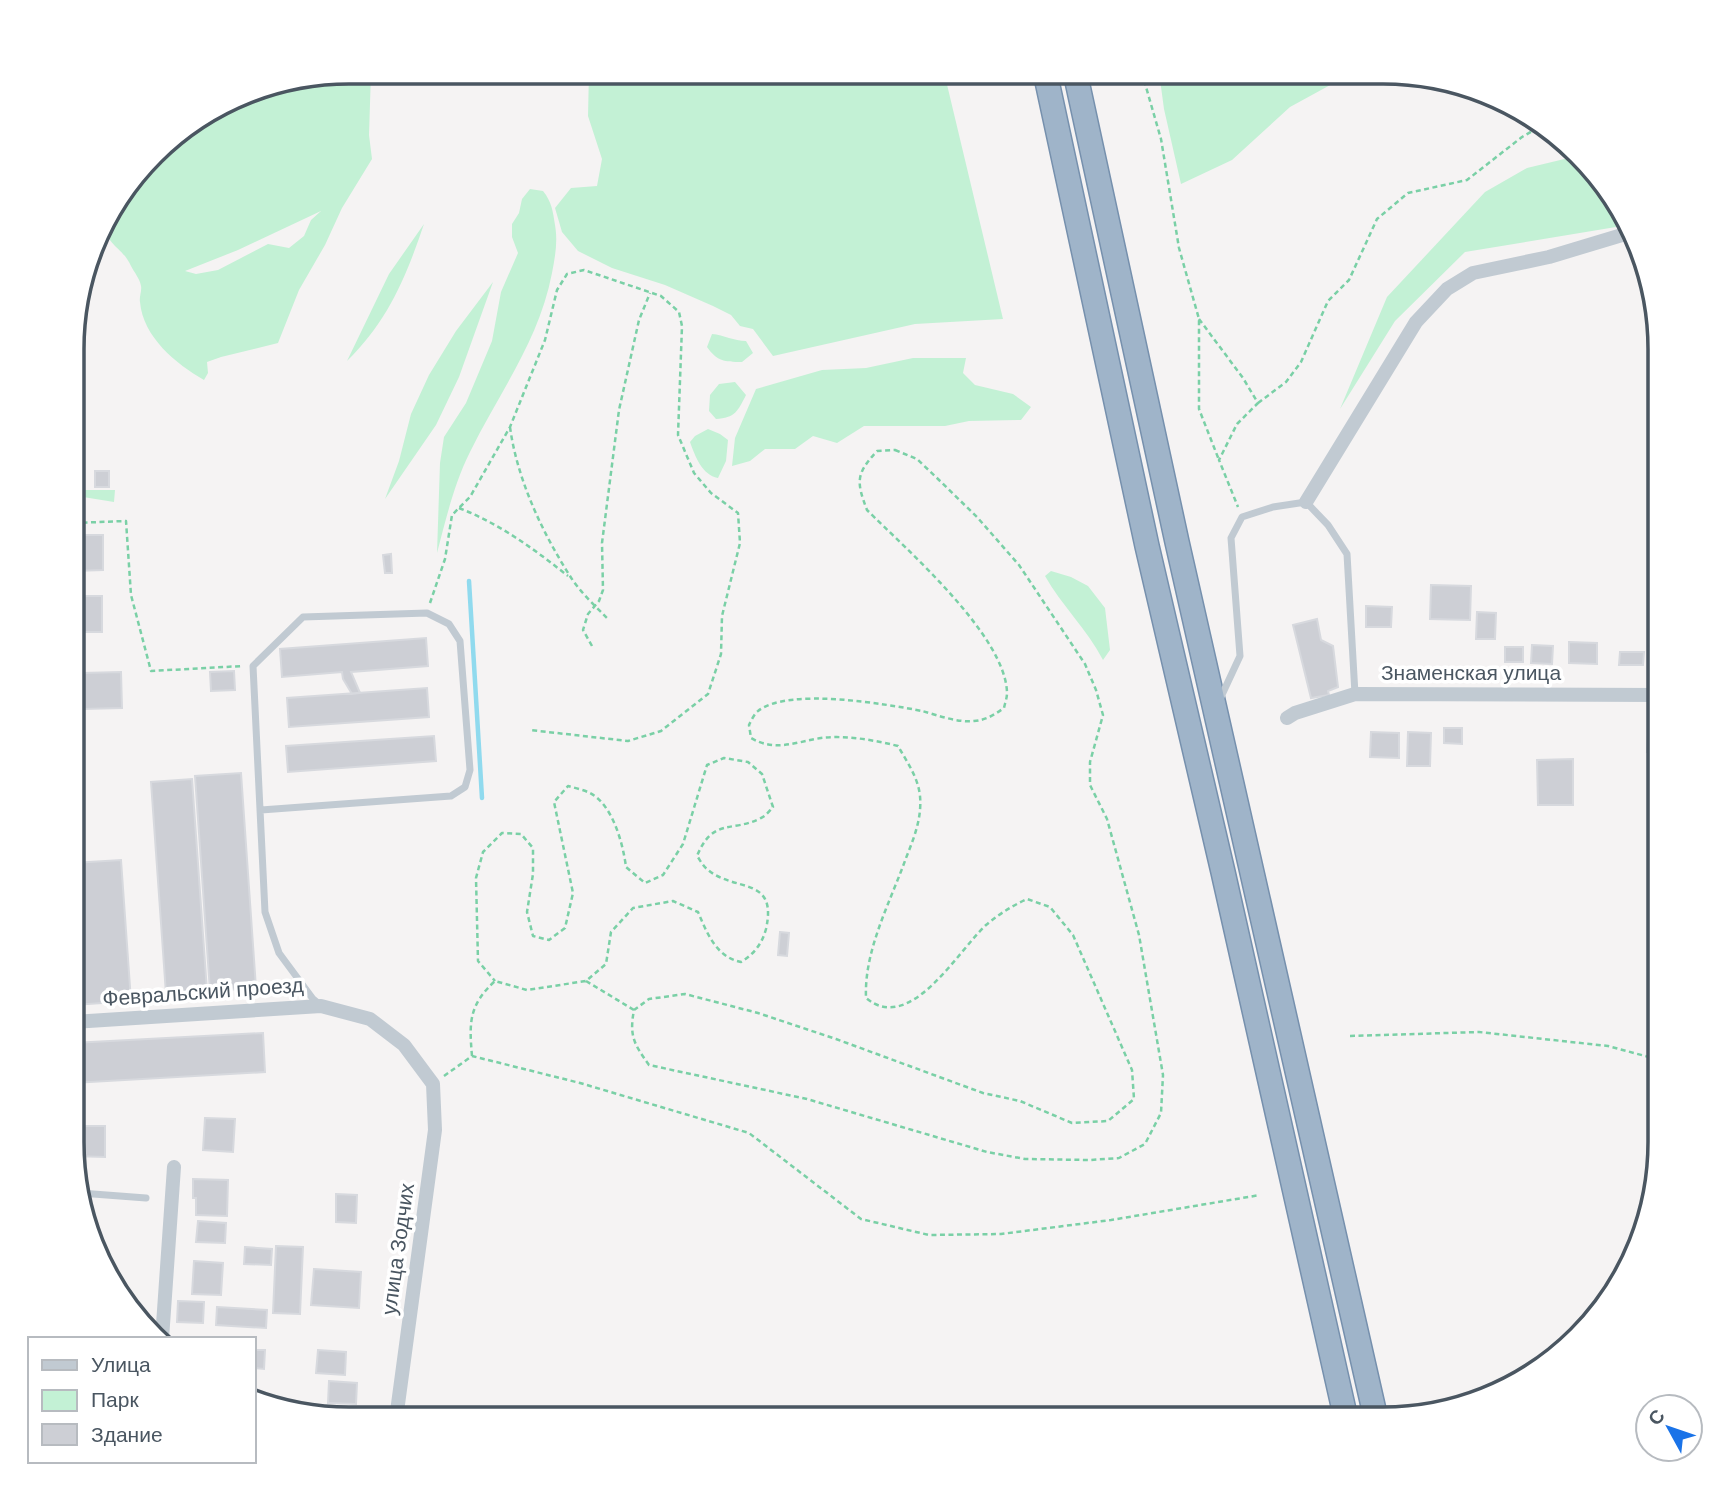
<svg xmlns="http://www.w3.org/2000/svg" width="1732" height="1491" font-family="'DM Sans',sans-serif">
<rect width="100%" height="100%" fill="#f5f3f3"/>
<path fill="#c3f1d5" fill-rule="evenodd" d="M349 72H371L369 135 372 159 342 208 325 245 299 290 278 343 221 357 207 362 208 373 204 380C176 364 143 337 140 302 139 297 142 291 141 286 140 279 134 272 131 266 121 243 97 244 109 211L166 140 259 87ZM321 211 311 220 304 236 289 248 268 244 218 270 196 274 185 271 238 250Z
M589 72H944L1003 319 915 324 773 356 753 329 740 326 731 315 713 306 665 285 612 268 578 251 562 232 555 208 571 188 597 186 602 159 588 116Z
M1159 72H1354L1290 107 1232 160 1181 184 1164 109Z
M1581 155 1628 225 1465 252 1395 321 1340 409 1387 297 1485 192 1527 168Z
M530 189 543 191C552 202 553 212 555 225 558 242 555 257 552 273 539 341 500 391 470 452 454 484 446 519 437 553L440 463 444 437 466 403 492 341 501 292 518 253 512 237V224L519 213 522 199Z
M424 224C406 277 388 321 347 361L389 274Z
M493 282 459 377 436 425 385 499 399 461 411 414 429 375 456 331Z
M712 334C724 335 734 341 746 341L753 353 742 362C724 362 717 361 707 347Z
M913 358H966L963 373 975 385 1013 394 1031 407 1021 420 969 421 945 426H864L837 443 813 436 795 449H765L750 461 732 466 735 438 756 389 822 370 866 368Z
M735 382 746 395C738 411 735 418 716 419L709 411 710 395 719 384Z
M708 429 720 434 728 440 726 461 718 478C702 475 695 456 690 442L695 436Z
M78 490H115L114 502 77 496Z
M1051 571 1071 577 1088 586 1105 608 1110 650 1103 660C1087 629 1062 606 1045 576Z"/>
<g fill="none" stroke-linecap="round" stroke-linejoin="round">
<path stroke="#90daee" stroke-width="4.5" d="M469 581 482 798"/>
</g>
<path fill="#cdcfd5" stroke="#d7d9de" stroke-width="2" d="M95 471H109V487H95Z
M74 535H103V570L74 571Z
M391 554 392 573H385L383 555Z
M1431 585 1471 586 1470 620 1430 619Z
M74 596H102V632H73Z
M1366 606 1392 607 1391 627H1366Z
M1477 612 1496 613 1495 639H1476Z
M1317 619 1321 640 1333 646 1338 687 1328 691 1329 695 1311 698 1293 625Z
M426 638 428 666 351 672 360 693 352 694 343 679 342 672 282 677 280 649Z
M1569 642 1597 643V664L1569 663Z
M1532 645 1553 646 1552 664 1531 663Z
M1505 647H1523V662H1505Z
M1620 652H1644L1643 665H1619Z
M234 671 235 690 211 691 210 672Z
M121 672 122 708 83 709 82 673Z
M427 688 429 717 289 727 287 698Z
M1444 728H1462V744L1444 743Z
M1371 732 1399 733V758L1370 757Z
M1408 732 1431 733 1430 766H1407Z
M1648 734H1660V752H1647Z
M434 736 436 761 288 772 286 746Z
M1573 759V805H1538L1537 760Z
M241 773 256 988 210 991 195 776Z
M192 779 207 991 166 994 151 782Z
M121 860 131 1001 74 1005 73 863Z
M780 932 789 933 787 956 778 955Z
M263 1033 265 1072 73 1083V1043Z
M205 1118 235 1119 233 1152 203 1150Z
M72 1126H105V1157L72 1156Z
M193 1179 228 1180 227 1216 196 1215V1198H193Z
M336 1194 357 1195 356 1223 336 1222Z
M198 1221 226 1223 225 1243 196 1242Z
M276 1246 303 1247 300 1314 273 1313Z
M245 1247 272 1249 271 1265 244 1264Z
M194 1261 223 1263 221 1295 192 1294Z
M314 1269 361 1272 359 1308 311 1305Z
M178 1301 204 1302 203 1323 177 1322Z
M217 1307 267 1310 266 1328 216 1325Z
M254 1350H265L264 1369 254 1368Z
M318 1350 346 1352 345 1375 316 1373Z
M329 1381 357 1383 356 1404 328 1403Z"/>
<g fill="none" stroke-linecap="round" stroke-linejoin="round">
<g stroke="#7690ad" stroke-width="26">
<path id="trunk" d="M1045 72 1147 546 1223 872 1346 1419
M1075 72 1177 542 1376 1419"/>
</g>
<path stroke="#7ad0a6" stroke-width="2.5" stroke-dasharray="5 3.5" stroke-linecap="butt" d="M1144 72V80L1161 139 1179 248 1199 319V409L1219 460
M1199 319 1243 378 1258 403 1237 424 1219 460 1238 507
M1258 403 1286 382 1301 362 1328 301 1349 280 1377 219 1408 193 1467 180 1522 137 1541 126
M510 427C517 479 542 532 570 576 580 592 596 607 609 620
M895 450 917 459 938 479 977 517 1019 565 1085 664 1096 690 1103 715 1090 762V785L1107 819 1139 935 1163 1075 1161 1113 1145 1144 1119 1158 1090 1160 1025 1159 987 1152 807 1099 649 1065C634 1044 629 1036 634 1010L649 999 685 994 758 1013 836 1039 983 1093 1020 1101 1072 1123 1108 1121 1134 1099 1132 1070 1073 935 1050 907 1027 899C1012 906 999 914 986 925 957 952 910 1035 866 998 864 950 890 903 906 858 914 838 922 818 920 796 918 777 907 762 898 746 874 740 846 735 821 738 796 742 775 752 751 738L749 725C751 721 754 714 758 711 788 687 886 704 922 711 937 715 958 723 974 721 986 720 994 715 1004 708 1005 703 1007 698 1007 693 1006 636 907 550 867 510 856 481 856 474 877 451Z
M459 508C500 524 534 549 568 576
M74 523 126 521 131 595 151 671 243 666
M430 603 445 559 452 515 470 497 510 427 545 340 557 290 567 274 584 270 661 296 679 312 682 326 678 435 694 473 711 493 738 513 740 543 722 616 721 654 708 694 661 731 628 741 530 730
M592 646 583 630 588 614 599 601 603 590 602 543 619 410 639 320 650 293
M586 981 634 1010
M1350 1036 1479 1032 1608 1046 1660 1060
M472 1056C469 1022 469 1005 495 981L527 990 586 981 606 964 611 932 633 908 673 901 698 912C707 933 716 957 741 962 754 954 762 944 766 929 778 875 734 893 707 869 703 866 700 860 697 856 713 817 732 833 761 818 766 816 770 810 773 807L762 774 748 762 724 758 707 765 683 844 663 875 645 883 626 867C623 844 613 805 590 793 584 790 575 788 568 786L554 802 573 893 565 928 549 940 533 936 527 912 533 874V848L521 834 502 833 483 852 476 878 478 961 495 981
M444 1076 472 1056 580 1083 749 1133 861 1219 929 1235 1001 1234 1111 1220 1260 1195"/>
<path stroke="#c1cad2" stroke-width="7" d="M1220 699 1240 656 1231 538 1242 517 1273 507 1306 502 1328 525 1347 554 1355 694
M261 810 451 796 465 787 470 770 460 641 449 624 427 613 303 617 253 666 265 912 279 953 313 999 319 1004
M80 1193 146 1198"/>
<path stroke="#c1cad2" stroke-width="14" d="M1306 502 1416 322 1447 289 1473 273 1549 257 1622 235H1634
M1287 718 1295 713 1355 694 1660 695
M73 1022 321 1006 370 1019 404 1045 433 1084 435 1130 396 1419
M162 1339 174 1167"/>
<use href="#trunk" stroke="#9fb4c9" stroke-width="23"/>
</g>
<g text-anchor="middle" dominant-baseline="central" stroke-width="7" stroke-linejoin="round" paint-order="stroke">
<g font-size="21" fill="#4a5661" stroke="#fff">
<text x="1471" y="673">Знаменская улица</text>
<text transform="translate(203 992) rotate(-4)">Февральский проезд</text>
<text transform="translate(398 1249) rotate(-82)">улица Зодчих</text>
</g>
</g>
<path d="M0 0H1732V1491H0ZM349 84H1383A265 265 0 0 1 1648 349V1142A265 265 0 0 1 1383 1407H349A265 265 0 0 1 84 1142V349A265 265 0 0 1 349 84Z" fill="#fff" fill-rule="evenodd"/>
<path fill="none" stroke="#4a5661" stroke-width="3.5" d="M349 84H1383A265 265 0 0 1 1648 349V1142A265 265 0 0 1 1383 1407H349A265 265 0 0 1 84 1142V349A265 265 0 0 1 349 84Z"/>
<rect x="28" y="1337" width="228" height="126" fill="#ffffff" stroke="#b7bbc0" stroke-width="2"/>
<rect x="42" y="1360" width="35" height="10" fill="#c1cad2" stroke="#b7bbc0" stroke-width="2"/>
<text x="91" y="1372" font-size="21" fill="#4a5661">Улица</text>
<rect x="42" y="1390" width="35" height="21" fill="#c3f1d5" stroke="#b7bbc0" stroke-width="2"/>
<text x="91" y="1407" font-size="21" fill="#4a5661">Парк</text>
<rect x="42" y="1424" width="35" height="21" fill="#cdcfd5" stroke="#b7bbc0" stroke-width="2"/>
<text x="91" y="1442" font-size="21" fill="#4a5661">Здание</text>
<g transform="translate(1669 1428) rotate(310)"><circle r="33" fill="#ffffff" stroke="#b7bbc0" stroke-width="2"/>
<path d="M0-5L12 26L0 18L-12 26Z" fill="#1a73e8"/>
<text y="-10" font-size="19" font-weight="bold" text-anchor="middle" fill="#4a5661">С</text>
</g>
</svg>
